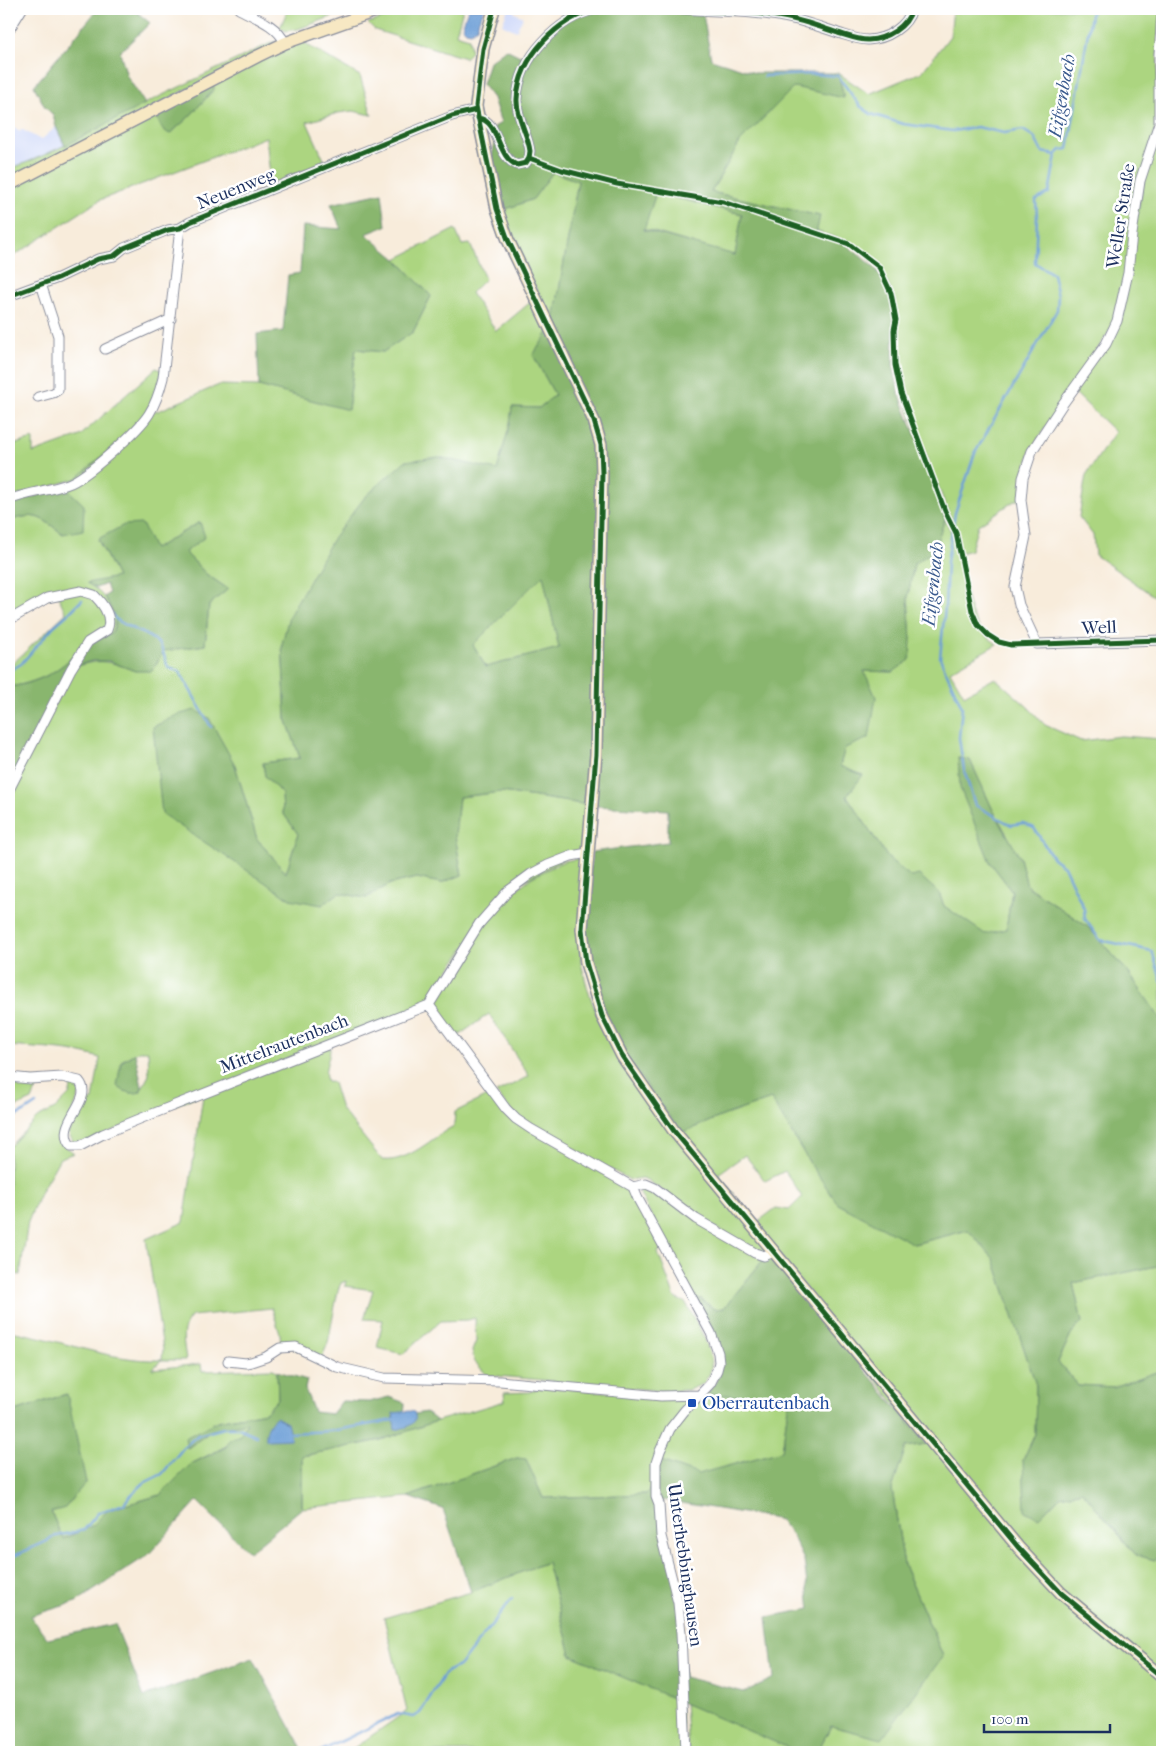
<svg xmlns="http://www.w3.org/2000/svg" width="1171" height="1761" font-family="'IM FELL French Canon',serif">
<rect width="100%" height="100%" fill="#fff"/>
<filter id="ink" filterUnits="userSpaceOnUse"><feTurbulence type="fractalNoise" baseFrequency=".02" numOctaves="2"/><feDisplacementMap in="SourceGraphic" scale="10" xChannelSelector="R" yChannelSelector="G"/><feConvolveMatrix kernelMatrix="1 2 1 2 8 2 1 2 1" color-interpolation-filters="sRGB"/></filter>
<filter id="wash" filterUnits="userSpaceOnUse"><feTurbulence type="fractalNoise" baseFrequency=".0096" numOctaves="4" result="noise"/><feDisplacementMap in="SourceGraphic" scale="20" xChannelSelector="R" yChannelSelector="G"/><feGaussianBlur stdDeviation="1.12" result="paint"/><feColorMatrix in="noise" values="0 0 0 0 0 0 0 0 0 0 0 0 0 0 0 0 0 1.4 0 .05"/><feComposite in="paint" operator="in"/></filter>
<g filter="url(#wash)">
<rect width="100%" height="100%" fill="#f8ecdb"/>
<path fill="#d0daf9" d="M508 9H513L515 13 523 17 516 31 502 24Z
M10 125 20 132 21 129 41 140 56 127 65 146 40 158 9 169Z"/>
<path fill="#acd580" stroke="#64826f" fill-rule="evenodd" d="M288 9H353L298 29 286 31 280 28Z
M412 9H463L456 34 469 38 471 52 465 58 375 30 368 23Z
M953 9H1162L1159 26 1156 122 1116 321 1030 451 1020 500H1016L978 525 971 550 960 553 955 530 902 392 896 364 895 330 897 319 892 293 879 266 849 242 816 231 819 216 711 192 740 142 793 86 844 97 838 73 869 94 922 72 950 36Z
M275 41 273 45 9 180V169C58 152 96 128 142 105 186 84 231 62 275 41Z
M304 41 307 45 360 76 372 115 353 111 338 113 307 122 325 162 271 185 266 137 100 200 9 259V189L158 111 170 134 190 116 214 89 213 83 270 54Z
M1162 127V602L1095 555 1093 535 1079 517 1086 475 1115 432 1074 392 1119 322 1142 181Z
M553 172 578 181 553 325 506 224 501 211 533 199Z
M656 193 742 214 735 256 644 229Z
M455 229 462 245 470 244 485 279 471 293 496 331 533 300 549 332 533 355 555 395 539 408 512 407 510 424 497 471 438 457 282 644 286 718 300 758 263 763 265 776 282 794 283 813 298 834 286 873 257 839 235 765 177 715 290 899 339 893 366 898 390 884 417 878 441 883 462 875 455 836 459 797 502 792 589 805C587 819 590 842 578 851L506 890 427 1001 421 1005 82 1143H74L68 1133 82 1101 86 1103 93 1100 100 1058C70 1048 40 1049 9 1046V793L74 667C102 658 109 661 135 671L164 651 205 645 209 605 228 589 206 574 185 552 200 522 154 549 98 540 117 577 88 584C100 589 123 616 112 631 108 637 103 636 96 639 81 647 70 661 56 670 43 679 24 685 9 687V667L66 613 57 594 9 617V521C37 511 41 518 63 534L66 488 156 410 158 411 219 385 259 386 348 409 356 349 383 352 413 332 431 296 396 259ZM139 1051H148L149 1075 140 1092 121 1061Z
M156 368 162 371 156 394 140 423 76 479 9 498V446L33 439V453L80 436Z
M945 519C950 529 955 540 958 551 968 587 962 621 997 644L950 671 964 695 995 678 1028 707 1045 725 1081 741 1121 736 1162 739V1021L1128 972 1088 927 1027 886 1020 858 992 808 970 760 958 758 990 862 1012 891 1006 929 985 935 944 906 939 893 911 877 888 858 847 796 840 766 863 671 893 672 911 639 908 597 914 564 934 550Z
M543 574 559 648 486 667 472 645Z
M582 858 581 963 588 990 597 1015 765 1248 763 1252 722 1232 647 1180 642 1178 630 1180 517 1118 496 1093 529 1076 489 1014 455 1038 436 1009V1001L461 956 499 903 532 877 564 861Z
M330 1046C331 1058 322 1069 327 1081L333 1083 341 1109 382 1160C409 1163 432 1137 454 1126L455 1112 491 1094 504 1110 628 1189 661 1248 658 1253 675 1298 686 1303 705 1339 712 1361 710 1373 703 1384 688 1390 663 1391 487 1375 474 1361 472 1351 476 1341 475 1318 468 1320 441 1321 403 1354 377 1348 383 1320 364 1319 373 1290 345 1286 346 1281 341 1283 338 1290 328 1343 322 1357 281 1345 280 1334 272 1308 192 1316C179 1330 184 1342 186 1360H162L152 1369 201 1364 202 1371 273 1369 277 1371 278 1399 266 1412 217 1421 188 1448 211 1431 248 1422 240 1435 226 1446 191 1464 160 1495 108 1510 92 1526 62 1539 51 1511 66 1394 9 1413V1331C60 1339 110 1362 162 1360L163 1349 146 1239 184 1222 203 1096Z
M9 1079 44 1080 37 1088 32 1100 9 1110Z
M73 1082 76 1083 80 1093 63 1137 65 1146 74 1153 60 1158 41 1191 28 1222 20 1275 9 1273V1147L37 1118 55 1109 69 1095Z
M771 1099 811 1165 914 1244 968 1230 994 1259 1036 1385 1035 1434 1023 1460 1039 1518 1060 1496 1082 1491 1136 1555 1155 1560 1162 1552V1752H817L831 1726 943 1656 904 1565 892 1489 906 1447 926 1444 757 1226 760 1220 776 1208 789 1210 802 1197 785 1171 765 1181 745 1155 718 1174 743 1205 681 1133 725 1115Z
M642 1188H647L763 1260 724 1308 714 1309 702 1299 694 1298 639 1192Z
M1162 1265V1370L1114 1387 1078 1385 1058 1362 1071 1334 1082 1322 1073 1283Z
M541 1387 688 1398 690 1401 655 1459 650 1490 646 1494 543 1498 526 1460 517 1458 408 1497 302 1508V1456L381 1440 437 1421 505 1401 504 1393 529 1392Z
M707 1394 789 1399 782 1451 698 1475 659 1460 668 1438 699 1400Z
M547 1562 571 1655 680 1701 684 1752H348L407 1711 384 1618 471 1592Z
M685 1703 799 1752H688Z"/>
<path fill="#89b66e" stroke="#527266" fill-rule="evenodd" d="M98 9H133L150 23 120 52 127 76 145 104 65 146 56 127 53 115 45 107 34 86Z
M576 9H659L662 11 703 14 711 59 755 73H838L844 98 794 87 740 142 711 192 820 216 816 234 847 245 876 269 890 294 894 319 893 365 899 393 939 495 945 519 934 550 914 564 908 597 911 639 910 660 893 672 864 671 876 697 869 738 845 748 840 766 863 775 847 796 888 858 911 877 919 875 939 893 944 906 985 934 1006 929 1012 891 990 862 960 788 958 758 970 760 992 808 1020 858 1027 886 1088 927 1128 972 1162 1021V1265L1073 1283 1082 1322 1071 1334 1058 1362 1078 1385 1114 1387 1162 1370V1552L1155 1560 1136 1555 1082 1491 1060 1496 1039 1518 1025 1511 1023 1460 1035 1434 1036 1385 994 1259 968 1230 914 1244 838 1204 811 1165 771 1099 725 1115 681 1133 622 1051 604 1011 588 961 586 922 592 852 668 842V810L596 806 502 792 459 797 455 836 462 875 441 883 417 878 390 884 366 898 339 893 322 905 290 899 162 814 153 727 177 715 195 710 209 718 235 765 257 839 286 873 298 834 283 813 282 794 265 776 263 763 300 758 286 718 282 644 289 616 334 537 365 497 405 461 438 457 497 470 510 424 512 407 539 408 555 395 533 355 553 325 578 181 553 172 533 199 501 211 491 160 495 143 494 127 501 123 493 98 482 84 489 62 506 49 520 56 529 58 560 16ZM656 193 742 214 735 255 644 230ZM543 575 559 648 486 667 473 645Z
M213 83 214 89 190 116 170 134C161 130 156 121 158 111Z
M382 193 386 226 366 234 396 259 431 296 413 332 383 352 356 349 348 410 259 386 257 334 283 331 288 275 300 273 303 226 341 229 331 204Z
M66 488 84 505 83 530 63 534C41 518 37 511 9 521V503Z
M200 522 205 537 185 552 206 574 228 589 209 605 205 645 164 651 152 671H135L109 661H92L69 668 9 786V687C24 685 44 679 56 670 69 661 81 650 94 641 100 637 109 638 113 630 119 619 110 606 104 597L109 593 106 584 96 588 87 583 117 577 98 539 124 525 142 524 154 549Z
M135 1053 142 1087 140 1092C131 1095 124 1092 117 1086L121 1062Z
M772 1257 926 1444 906 1447 892 1489 904 1565 943 1656 882 1739 831 1726 817 1752H798L571 1655 547 1562 471 1592 443 1509 408 1497 517 1458 526 1459 543 1498 646 1494 650 1490 655 1459 698 1474 782 1451 789 1399 707 1394 716 1381 721 1366 694 1298 701 1299 714 1309 724 1308 763 1260ZM663 1500 762 1516 780 1520 793 1537 804 1560 810 1609 767 1617 774 1678 744 1692 684 1677 680 1601 664 1537Z
M277 1371 307 1380 305 1389 314 1412 332 1414 342 1401 369 1402 389 1397 405 1403 404 1416 426 1412 437 1421 381 1440 302 1456V1508L249 1552 197 1501 148 1555 76 1602 30 1616 48 1639 115 1624 144 1697 253 1658 304 1752H9V1413L67 1394 86 1482 65 1508 51 1512 63 1539 92 1526 108 1510 160 1495 191 1464 226 1447 230 1439 240 1435 247 1423 211 1431 187 1448 185 1438 217 1421 266 1412 278 1399Z"/>
<path fill="#6b9dd6" stroke="#43669a" d="M468 9H485L479 19 477 28 471 32 466 31 462 27Z
M410 1411 414 1412C420 1425 404 1428 395 1430L393 1413Z
M276 1417 287 1423 291 1439 266 1440C265 1431 269 1422 276 1417Z"/>
<g fill="none" stroke-linecap="round" stroke-linejoin="round">
<path stroke="#6b9dd6" stroke-width="2.5" d="M1092 9 1068 149 1061 150 1056 155 1049 193 1036 200 1037 217 1035 263 1053 274 1058 296 1057 310 975 453 955 513 947 562 945 607 940 658 962 707 959 738 964 770 975 805 1011 825 1023 823 1034 828 1053 858 1064 866 1084 909 1085 919 1100 940 1152 951 1162 983
M764 76 813 74 838 76 860 106 871 114 903 124 953 131 977 127 1004 133 1023 130 1034 137 1042 152 1056 155
M111 613C117 626 148 632 159 644 163 649 165 660 168 667L180 672 211 727
M9 671 21 664 54 626 68 614 82 600
M9 1119 24 1112 36 1104
M289 1433 331 1431 394 1420
M9 1558 47 1541 52 1537 84 1530 98 1513 124 1504 129 1497 144 1483 162 1474 184 1447 198 1435 224 1428H239L257 1436
M319 1752 398 1714 414 1717 420 1713 446 1672 459 1666 512 1599"/>
</g>
</g>
<g filter="url(#ink)">
<g fill="none" stroke-linecap="round" stroke-linejoin="round">
<g stroke="#8a8e9c" stroke-width="11">
<path id="minor" d="M239 9C256 18 277 25 285 43
M680 9C714 12 750 10 783 17 802 20 820 27 838 33 848 36 858 40 868 40 887 39 907 27 912 9
M1162 16 1159 53V123L1140 181 1132 234 1128 273 1117 321 1106 344 1062 405 1032 451 1023 478 1021 500 1026 536 1015 587 1019 605 1037 644 1162 640
M9 30 22 9
M478 118C500 121 496 157 517 165L526 163 529 158 530 151C528 134 516 117 517 99 519 57 558 18 597 9
M9 296 58 278 98 259 114 256 124 248 168 230 180 228 190 222 452 116 476 110
M105 349 171 319
M38 397 53 393 58 390V336L41 284
M9 500C28 492 49 491 68 484 86 478 139 430 149 414 156 403 160 390 163 378L180 228
M9 620 47 598 81 591 94 595C103 604 113 617 107 630L88 642 71 669 9 790
M429 1005 506 1109 516 1119 531 1129 633 1187
M9 1077 30 1079 62 1077 79 1081C96 1100 52 1124 71 1146H80L103 1134 142 1118 429 1005 479 924 508 891 531 874 548 865 571 856 588 853
M633 1187 638 1199 711 1333 718 1353 719 1362 717 1370 710 1384 685 1410 670 1429 660 1451 656 1463V1496L659 1504 661 1536 678 1603 681 1633 686 1752
M633 1187 646 1184 655 1188 696 1219 755 1253 764 1256 774 1252
M228 1361 246 1363 251 1362 266 1357 280 1348 296 1347 337 1367 384 1378 500 1381 661 1396 699 1395"/>
</g>
<g stroke="#8a8e9c" stroke-width="14">
<path id="secondary" d="M494 9 483 49 476 106 497 209 508 240 594 421 601 445 602 473 596 754 582 929 586 963 602 1016 622 1056 674 1131 1018 1547 1061 1593 1162 1677
M9 185 258 56 285 43 381 9"/>
</g>
<use href="#minor" stroke="#fff" stroke-width="9"/>
<use href="#secondary" stroke="#f7e8c3" stroke-width="11"/>
<g stroke="#fff" stroke-width="8">
<path id="cycleway" d="M494 9 483 49 476 106 497 209 508 240 594 421 601 445 602 473 596 754 582 929 586 963 602 1016 622 1056 674 1131 1018 1547 1061 1593 1162 1677
M680 9C714 12 750 10 783 17 802 20 820 27 838 33 848 36 858 40 868 40 887 39 907 27 912 9
M478 118C500 121 496 157 517 165L526 163 529 158 530 151C528 134 516 117 517 99 519 57 558 18 597 9
M529 158 562 170 617 184 723 202 849 244 879 267 891 293 896 320 894 330 895 365 901 393 945 511 956 533 972 611 978 625 988 635 999 642 1011 645 1162 640
M9 296 58 278 98 259 114 256 124 248 168 230 180 228 190 222 452 116 476 110"/>
</g>
<use href="#cycleway" stroke="#1b5e20" stroke-width="5"/>
</g>
</g>
<rect fill="#1a4fb4" stroke="#fff" stroke-width="2" x="687" y="1398" width="10" height="10" rx="2.5"/>
<g text-anchor="middle" dominant-baseline="central" stroke-width="5" stroke-linejoin="round" paint-order="stroke">
<g font-size="18" fill="#1b2f5e" stroke="#fff">
<text transform="translate(236 189) rotate(-22)">Neuenweg</text>
<text transform="translate(1121 216) rotate(-81)">Weller Straße</text>
<text transform="translate(1099 628) rotate(-3)">Well</text>
<text transform="translate(284 1044) rotate(-21)">Mittelrautenbach</text>
<text transform="translate(685 1565) rotate(82)">Unterhebbinghausen</text>
</g>
<g font-size="18" fill="#164399" stroke="#fff" text-anchor="start">
<text x="702" y="1403">Oberrautenbach</text>
</g>
<g font-size="19" font-style="italic" fill="#3b5b8e" stroke="#fff">
<text transform="translate(1062 96) rotate(-80)">Eifgenbach</text>
<text transform="translate(933 584) rotate(-84)">Eifgenbach</text>
</g>
</g>
<rect width="1171" height="1761" fill="none" stroke="#fff" stroke-width="30"/>
<path d="M984 1724v8h126v-8" fill="none" stroke="#1b2f5e" stroke-width="2.5"/>
<text x="991" y="1724" font-size="15" fill="#1b2f5e" stroke="#ffffff" stroke-width="4" paint-order="stroke">100 m</text>
</svg>
